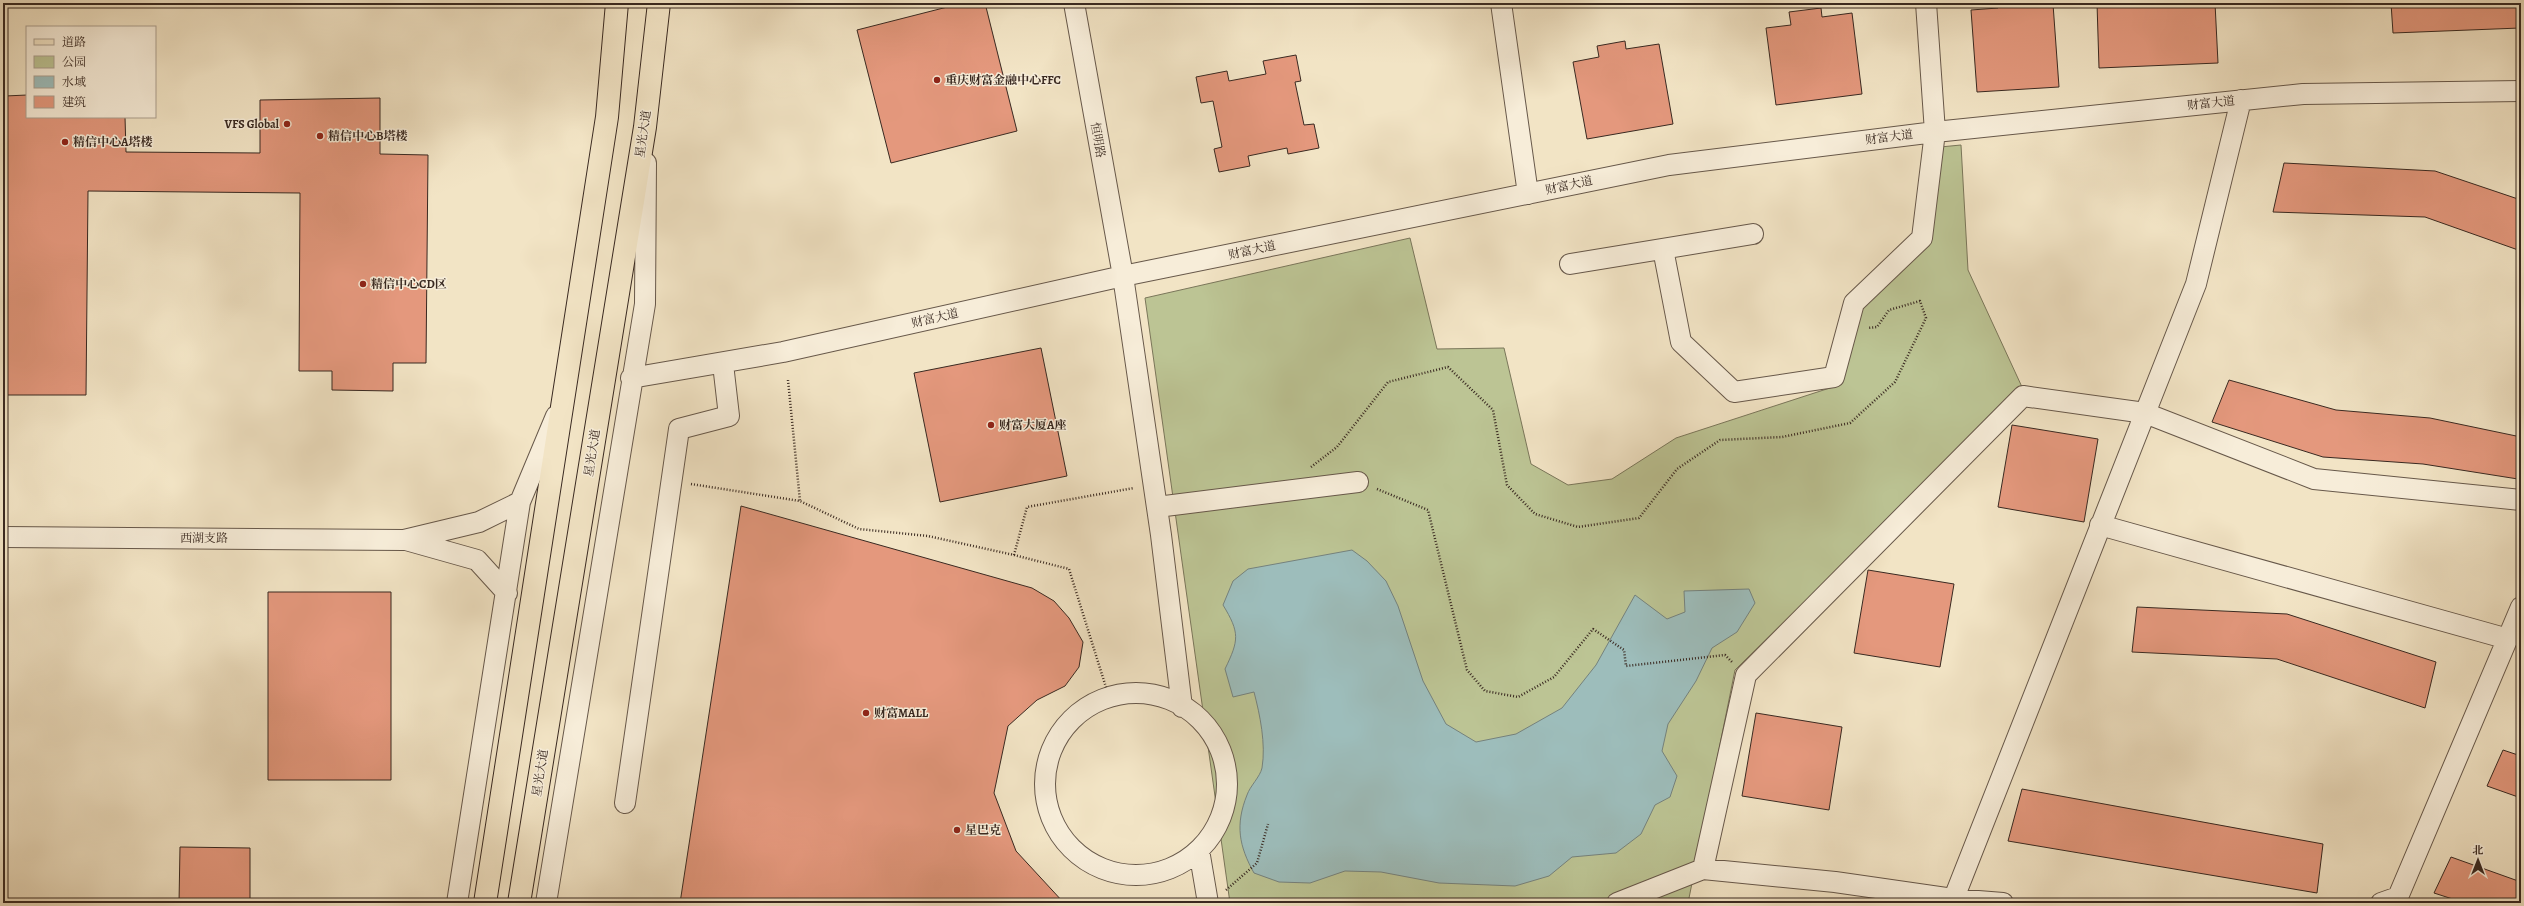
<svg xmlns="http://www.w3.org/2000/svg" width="2524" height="906" font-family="Alegreya,'Noto Serif SC',serif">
<rect width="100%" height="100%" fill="#f2e4c5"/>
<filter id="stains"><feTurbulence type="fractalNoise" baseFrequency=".005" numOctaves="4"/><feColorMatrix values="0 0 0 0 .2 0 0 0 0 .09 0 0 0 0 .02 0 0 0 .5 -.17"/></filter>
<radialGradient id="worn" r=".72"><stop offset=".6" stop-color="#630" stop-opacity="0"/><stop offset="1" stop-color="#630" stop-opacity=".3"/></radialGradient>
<path fill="#bcc494" stroke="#7a765a" d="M1961 145 1968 270 2022 387 1735 670 1688 903H1230L1145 298 1410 238 1437 349 1504 348 1531 464 1568 485 1612 479 1676 438 1839 385 1861 305 1929 238 1940 147Z"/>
<path fill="#9dbdbb" stroke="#75827d" d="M1352 550 1367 561 1386 581 1398 606 1423 681 1446 724 1476 742 1516 734 1562 708 1596 665 1635 595 1667 619 1685 612 1684 591 1749 589 1755 603 1737 632 1712 648 1696 681 1668 724 1662 751 1677 776 1670 797 1655 805 1641 834 1616 853 1572 857 1549 876 1515 886 1439 883 1381 872 1345 871 1310 883 1279 882 1254 873C1239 846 1235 825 1247 795 1250 786 1260 777 1262 768 1266 744 1260 715 1254 692L1233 697 1225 669C1239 640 1240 633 1223 605L1233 581 1248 569Z"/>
<path fill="#e4987d" stroke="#392921" d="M963 3H985L1017 131 891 163 857 30Z
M1998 3H2025L2026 6 2053 4 2059 87 1977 92 1971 10 1998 8Z
M2097 3H2215L2218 63 2099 68Z
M2391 3H2518L2520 28 2393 33Z
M1821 8 1822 17 1852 13 1862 94 1776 105 1766 28 1791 25 1789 12Z
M1625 41 1626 49 1659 44 1673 124 1587 139 1573 62 1599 57 1597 46Z
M1296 55 1301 81 1295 82 1304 125 1314 124 1319 148 1288 154 1287 148 1248 156 1250 166 1219 172 1214 149 1222 147 1213 101 1201 103 1196 77 1227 71 1229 81 1266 74 1263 61Z
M27 95V117H125L126 152 260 153V100L380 98V154L428 155 426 363H393V391L332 390V371H299L300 193 88 191 86 395H3L5 96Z
M2284 163 2435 171 2521 200V251L2425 217 2273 212Z
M1041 348 1067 476 940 502 914 373Z
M2229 380 2336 410 2430 418 2521 437 2518 479 2423 464 2323 457 2212 422Z
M2012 425 2098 439 2084 522 1998 507Z
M741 506 1032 588 1054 601 1069 618 1083 642 1079 667 1065 686 1037 700 1008 726 994 793 1016 851 1064 903H680Z
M1868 570 1954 584 1940 667 1854 653Z
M268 592H391V780H268Z
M2137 607 2287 614 2436 662 2425 708 2277 659 2132 652Z
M1756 713 1842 727 1829 810 1742 796Z
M2503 750 2521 756V798L2487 786Z
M2022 789 2323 844 2317 893 2008 841Z
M180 847 250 848V903H179Z
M2451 857 2521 882V903H2465L2434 893Z"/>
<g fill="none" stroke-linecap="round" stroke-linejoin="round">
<g stroke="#67584a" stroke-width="22">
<path id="minor" d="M1074 3 1123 276 1161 535 1182 707
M1501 3 1528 194
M1663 249 1681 342 1734 392 1834 377 1854 303 1922 238 1935 132 1926 3
M1570 264 1753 234
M631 378 783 352 1123 276 1669 165 1935 132 2303 94 2521 91
M1157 507 1358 482
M2100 525 2508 639
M3 537 404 540 479 522 520 502
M406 540 477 560 507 593
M1045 784a91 91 0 1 1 182 0a91 91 0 1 1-182 0Z
M625 803 679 429 729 416 723 364
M1199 850 1208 903
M1703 869 1746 675 2023 396 2145 413 2314 479 2521 500
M457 903 520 502 556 416
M546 903 645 304 646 163
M1617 903 1703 869 1835 882 1953 899 2003 903
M1952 903 2196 284 2241 100
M2381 903 2398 897 2521 607"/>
</g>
<g stroke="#392921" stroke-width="24">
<path id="major" d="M485 903 607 117 617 3
M519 903 645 127 659 3"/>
</g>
<path stroke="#392921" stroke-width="2.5" stroke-dasharray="1 2" stroke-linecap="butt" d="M788 380 800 501
M1311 467 1337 447 1388 382 1448 367 1493 410 1507 485 1535 514 1578 527 1639 518 1677 469 1720 440 1782 437 1850 423 1895 382 1926 318 1920 301 1889 310 1877 327 1868 328
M691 484 800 501 859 529 928 536 1014 555 1027 507 1134 488
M1377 489 1428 510 1467 670 1485 691 1518 697 1554 677 1593 629 1624 650 1626 666 1725 655 1732 662
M1014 555 1069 569 1109 697
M1226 890 1257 863 1268 824"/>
<use href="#minor" stroke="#f7edd9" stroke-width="20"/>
<use href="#major" stroke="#f2e4c5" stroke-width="22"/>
</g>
<g fill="#8f2418" stroke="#f7edd9" stroke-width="1.5">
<circle cx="937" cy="80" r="4"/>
<circle cx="287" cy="124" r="4"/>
<circle cx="320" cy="136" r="4"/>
<circle cx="65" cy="142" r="4"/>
<circle cx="363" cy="284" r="4"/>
<circle cx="991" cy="425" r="4"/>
<circle cx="866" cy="713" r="4"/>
<circle cx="957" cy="830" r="4"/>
</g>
<g text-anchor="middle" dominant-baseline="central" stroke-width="3" stroke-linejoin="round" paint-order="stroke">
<g font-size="12" font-weight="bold" fill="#392921" stroke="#f7edd9" text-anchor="start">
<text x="945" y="80">重庆财富金融中心FFC</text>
<text x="279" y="124" text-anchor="end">VFS Global</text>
<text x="328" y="136">精信中心B塔楼</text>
<text x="73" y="142">精信中心A塔楼</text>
<text x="371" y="284">精信中心CD区</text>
<text x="999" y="425">财富大厦A座</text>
<text x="874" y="713">财富MALL</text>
<text x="965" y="830">星巴克</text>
</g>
<g font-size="12" fill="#392921" stroke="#f7edd9">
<text transform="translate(2211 103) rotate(-6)">财富大道</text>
<text transform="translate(643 134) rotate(-82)">星光大道</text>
<text transform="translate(1889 137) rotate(-7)">财富大道</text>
<text transform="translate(1098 140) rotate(80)">恒明路</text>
<text transform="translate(1569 185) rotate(-12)">财富大道</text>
<text transform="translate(1252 250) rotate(-12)">财富大道</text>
<text transform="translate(935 318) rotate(-13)">财富大道</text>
<text transform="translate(592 453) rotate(-81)">星光大道</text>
<text x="204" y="538">西湖支路</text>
<text transform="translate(540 773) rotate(-81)">星光大道</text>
</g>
</g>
<rect width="2524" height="906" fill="none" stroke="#f2e4c5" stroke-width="16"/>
<rect x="4" y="4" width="2516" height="898" fill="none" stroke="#392921" stroke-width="2"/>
<rect x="8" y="8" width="2508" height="890" fill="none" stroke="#392921"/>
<rect x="26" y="26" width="130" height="92" fill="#f7edd9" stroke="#ab9f8f"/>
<rect x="34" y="39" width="20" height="6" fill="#f2e4c5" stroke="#ab9f8f"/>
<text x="62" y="46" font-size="12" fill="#392921">道路</text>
<rect x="34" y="56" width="20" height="12" fill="#bcc494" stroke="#ab9f8f"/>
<text x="62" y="66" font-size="12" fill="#392921">公园</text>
<rect x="34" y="76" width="20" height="12" fill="#9dbdbb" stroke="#ab9f8f"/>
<text x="62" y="86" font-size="12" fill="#392921">水域</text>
<rect x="34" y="96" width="20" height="12" fill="#e4987d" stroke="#ab9f8f"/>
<text x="62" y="106" font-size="12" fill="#392921">建筑</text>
<g transform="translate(2478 860)" stroke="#f7edd9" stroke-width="3" paint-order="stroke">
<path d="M0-3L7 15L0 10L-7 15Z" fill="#392921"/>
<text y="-6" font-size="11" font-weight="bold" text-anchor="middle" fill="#392921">北</text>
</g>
<rect width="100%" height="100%" filter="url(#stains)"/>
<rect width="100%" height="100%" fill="url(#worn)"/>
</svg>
